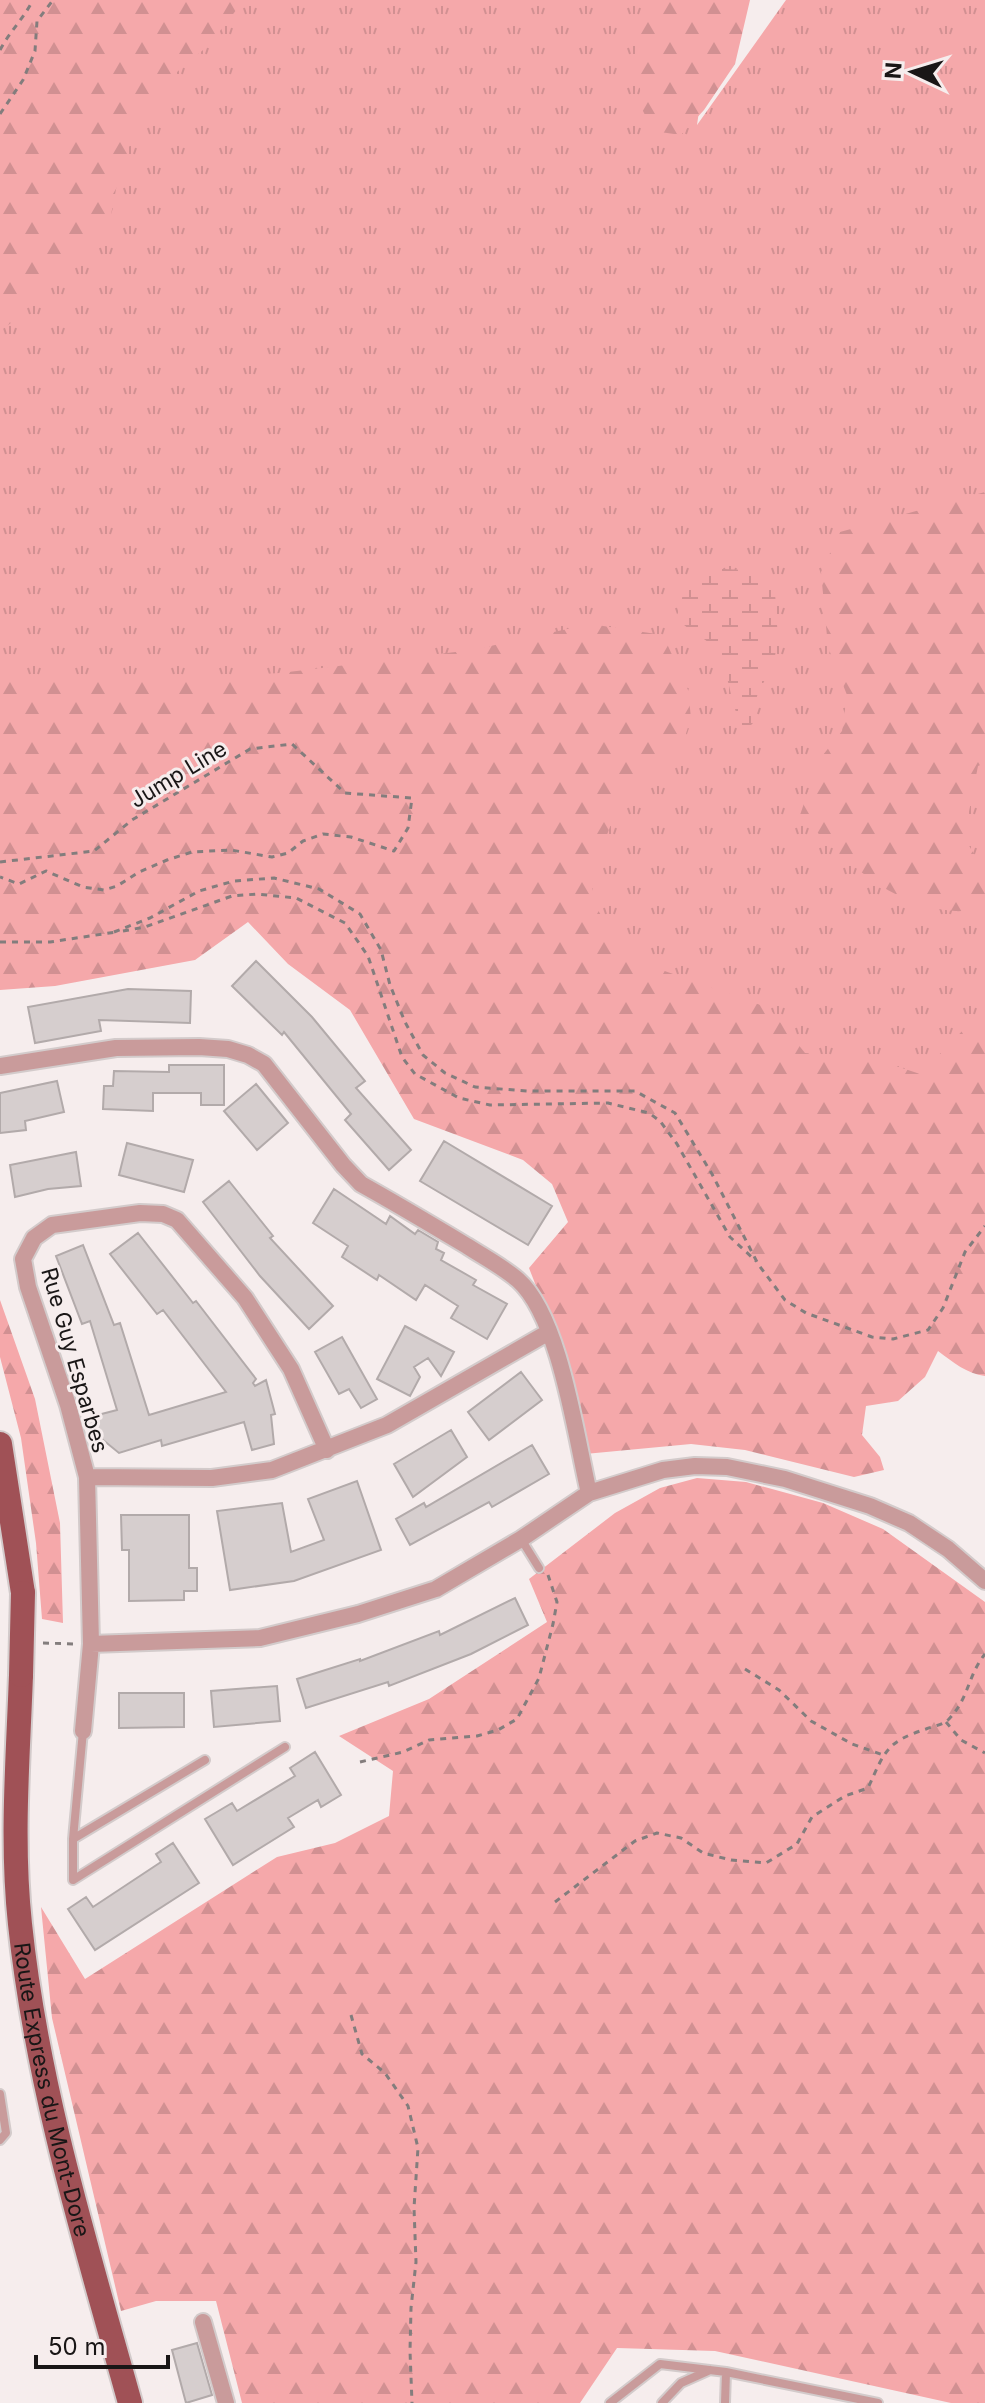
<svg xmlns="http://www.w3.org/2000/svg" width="985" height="2403" font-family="Inter,sans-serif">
<defs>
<pattern id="grass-tufts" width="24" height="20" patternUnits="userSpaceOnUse" patternTransform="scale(2)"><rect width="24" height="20" fill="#f5a8aa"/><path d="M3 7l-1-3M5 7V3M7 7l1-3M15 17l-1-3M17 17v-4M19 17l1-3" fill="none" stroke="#d19092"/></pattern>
<pattern id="forest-firs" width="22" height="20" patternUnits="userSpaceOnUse" patternTransform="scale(2)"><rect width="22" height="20" fill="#f5a8aa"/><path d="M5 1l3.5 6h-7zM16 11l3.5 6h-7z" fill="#d19092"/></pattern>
<pattern id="wetland-marsh" width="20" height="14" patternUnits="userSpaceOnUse" patternTransform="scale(2)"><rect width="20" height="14" fill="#f5a8aa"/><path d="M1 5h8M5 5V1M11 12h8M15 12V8" fill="none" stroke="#d19092"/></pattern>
</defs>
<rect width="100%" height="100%" fill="#f6eded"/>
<path fill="url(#grass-tufts)" d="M104 0H715L697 125 786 0H985V1170L382 899 0 855V199Z"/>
<path fill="url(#forest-firs)" d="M0 0H244L209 45 177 72 139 123 120 169 108 230 72 256 15 320 0 331Z
M643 0H750L735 64 704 110 681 135 653 131 642 109 636 49Z
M985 492V763L978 766 964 837 985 873V906C975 908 964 912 955 911 890 907 843 859 800 815L819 760 842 731 847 695 828 647 821 572 840 532Z
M590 624 663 635 688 690 691 718 678 758 646 770 620 801 591 876 594 904 628 958 769 1008 805 1053 872 1058 920 1074 973 1020 985 1022V1376C967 1374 953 1362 938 1351L925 1377 898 1401 866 1406 862 1435 880 1457 884 1470 854 1477 745 1450 691 1444 585 1454 561 1350 529 1268 568 1222 552 1184 523 1160 414 1119 350 1010 288 964 248 922 195 960 55 986 0 990V680L113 682 280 673 472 650Z
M0 1300 35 1399 60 1523 63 1623 42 1619 36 1543 21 1438 0 1357Z
M697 1478 746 1482 823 1503 883 1529 985 1602V2403H951L715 2351 617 2348 580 2403H242L216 2301H156L121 2311 52 2018 41 1907 85 1979 277 1857 335 1843 389 1816 393 1771 339 1736 429 1699 547 1622 529 1579 615 1513 660 1488Z"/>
<path fill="url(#wetland-marsh)" d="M705 568 744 570 775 592 778 640 774 661 757 696 755 721 745 731C730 708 731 678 718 654 709 637 688 633 677 617 681 596 687 581 705 568Z"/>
<path fill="#d6cece" stroke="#b2aaaa" stroke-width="2" d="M256 961 312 1017 365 1081 356 1088 411 1150 389 1170 345 1120 351 1114 284 1032 282 1035 232 986Z
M128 989 191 991 190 1023 99 1020 101 1031 35 1043 28 1007Z
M169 1065H224V1105H201V1093H153V1111L103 1109 104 1086H113L114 1071 169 1072Z
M57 1081 64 1112 25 1121 26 1130 0 1133V1093Z
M256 1084 288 1123 257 1150 224 1111Z
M444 1141 552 1206 528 1245 420 1181Z
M127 1143 193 1160 184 1192 119 1175Z
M76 1152 81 1186 48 1189 15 1197 10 1165Z
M229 1181 273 1236 270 1238 333 1306 309 1329 260 1276 203 1202Z
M334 1189 386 1224 390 1216 415 1234 418 1230 438 1242 436 1249 444 1253 441 1260 476 1280 473 1285 507 1304 487 1339 451 1318 458 1306 425 1285 416 1300 379 1275 377 1280 342 1257 348 1246 313 1223Z
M138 1233 193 1303 196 1301 256 1379 253 1383 255 1386 266 1380 275 1414 271 1415 274 1444 252 1450 244 1422 162 1446 161 1440 119 1453 97 1435 90 1436 86 1418 117 1410 90 1321 82 1324 56 1256 83 1245 114 1325 120 1323 149 1415 226 1392 163 1310 157 1314 110 1254Z
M405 1326 454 1352 441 1376 428 1358 414 1367 420 1377 410 1396 377 1379Z
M342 1337 377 1399 361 1408 349 1389 339 1394 315 1352Z
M521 1372 542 1400 489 1440 468 1412Z
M451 1430 467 1457 413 1497 394 1464Z
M532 1445 549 1474 492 1507 489 1502 410 1545 396 1519 424 1503 426 1507Z
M357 1481 381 1550 294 1581 230 1590 217 1511 282 1503 291 1552 324 1540 308 1499Z
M121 1515H189V1568H197V1591H184V1600L129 1601V1550H122Z
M515 1598 528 1625 471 1654 389 1686 388 1682 306 1708 297 1679 360 1659V1661L439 1631 440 1635Z
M277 1686 280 1721 214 1727 211 1691Z
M119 1693H184V1727L119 1728Z
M315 1752 341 1795 321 1807 318 1800 288 1818 294 1827 233 1865 205 1819 232 1803 237 1811 295 1776 290 1768Z
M173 1843 199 1883 95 1950 68 1909 86 1897 93 1907 161 1862 156 1854Z
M197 2343 212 2395 186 2403 172 2350Z"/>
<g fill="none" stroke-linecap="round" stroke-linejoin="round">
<g stroke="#d3cbcb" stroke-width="12">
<path id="service" d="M521 1539 539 1568
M83 1731 73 1839 205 1760
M73 1839V1880L285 1747
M0 2094 6 2133 0 2140
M610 2403 660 2364 726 2372 878 2403
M662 2403 681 2383 710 2370
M725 2403 726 2372"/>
</g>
<g stroke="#d3cbcb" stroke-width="20">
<path id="minor" d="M0 1066 116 1048 199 1047 228 1049 248 1055 264 1064 343 1165 361 1184C397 1204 432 1225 467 1246 484 1257 503 1267 518 1280 560 1317 576 1438 589 1493
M87 1477 212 1478 272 1470 387 1425 549 1332
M91 1644 260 1638 358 1614 436 1589 521 1539 589 1493 663 1470 695 1466 727 1467 785 1479 870 1506 909 1523 948 1549 985 1581
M83 1731 91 1644 87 1477 68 1405 28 1287 23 1259 34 1238 52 1225 140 1213 163 1214 177 1220 245 1298 291 1369 327 1450
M203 2322 226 2403"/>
</g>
<g stroke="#d3cbcb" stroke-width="28">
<g id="primary">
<path d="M0 1444 23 1593"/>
<path id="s1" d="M21 1675C18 1758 11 1841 20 1924 37 2087 86 2245 130 2403"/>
</g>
</g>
<path stroke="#837d7d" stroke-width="3" stroke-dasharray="6 6" stroke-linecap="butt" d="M0 50C10 31 24 18 33 0
M0 114 23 80 35 51 37 21 53 0
M0 862 94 851 132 820 250 749 292 744 345 793 412 798 408 828 394 851 351 837 323 834 303 841 288 853 272 857 231 850 192 852 167 860 139 872 117 886 104 890 83 887 46 871 19 884 0 877
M123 931 145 927 232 896 257 894 296 898 345 923 368 956 402 1057 415 1074 459 1098 490 1105 608 1103 649 1113 660 1121 677 1144 730 1237 756 1261
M114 932 150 918 199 891 234 881 274 878 319 889 360 914 381 950 390 985 405 1022 423 1055 445 1073 475 1087 527 1091H635L675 1113 712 1174 758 1264 785 1300 806 1313 872 1337 893 1339 928 1330 943 1308 965 1252 985 1226
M0 942H50L116 932
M43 1643 75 1644
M745 1669 779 1690 811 1721 852 1744 883 1755
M946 1722 961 1740 985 1753
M360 1762 403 1752 429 1740 477 1736 498 1730 517 1719 539 1678 553 1624 557 1602 548 1575
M555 1902 635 1841 657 1833 681 1838 703 1853 731 1860 766 1863 797 1844 812 1817 845 1796 868 1788C885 1751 886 1742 926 1729 934 1726 943 1725 949 1719 969 1698 968 1675 985 1654
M351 2015 362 2054 385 2073 408 2106 418 2148 414 2208 416 2262 411 2308 410 2351 412 2403"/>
<use href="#service" stroke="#c99b9b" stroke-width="8"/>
<use href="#minor" stroke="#c99b9b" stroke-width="16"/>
<use href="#primary" stroke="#a05156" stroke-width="24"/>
<g stroke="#d3cbcb" stroke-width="28" stroke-linecap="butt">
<path id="primary-bridge" d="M21 1675 23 1593"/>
</g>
<use href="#primary-bridge" stroke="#a05156" stroke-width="24"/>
</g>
<g text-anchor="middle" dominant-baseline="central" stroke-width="6" stroke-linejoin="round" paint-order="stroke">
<g font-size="22" fill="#191616" stroke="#f6eded">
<text transform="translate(178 774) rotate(-31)">Jump Line</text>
<text transform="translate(75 1360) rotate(74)">Rue Guy Esparbes</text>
<text stroke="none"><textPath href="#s1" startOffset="418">Route Express du Mont-Dore</textPath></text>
</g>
</g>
<g transform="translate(913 72) rotate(274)" stroke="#f6eded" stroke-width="6" paint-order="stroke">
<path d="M0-6L14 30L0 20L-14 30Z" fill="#191616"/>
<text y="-12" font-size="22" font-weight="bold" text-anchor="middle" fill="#191616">N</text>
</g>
<path d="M36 2355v12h132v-12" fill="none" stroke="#191616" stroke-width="4"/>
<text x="48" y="2355" font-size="24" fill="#191616" stroke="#f6eded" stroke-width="6" paint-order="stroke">50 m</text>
</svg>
